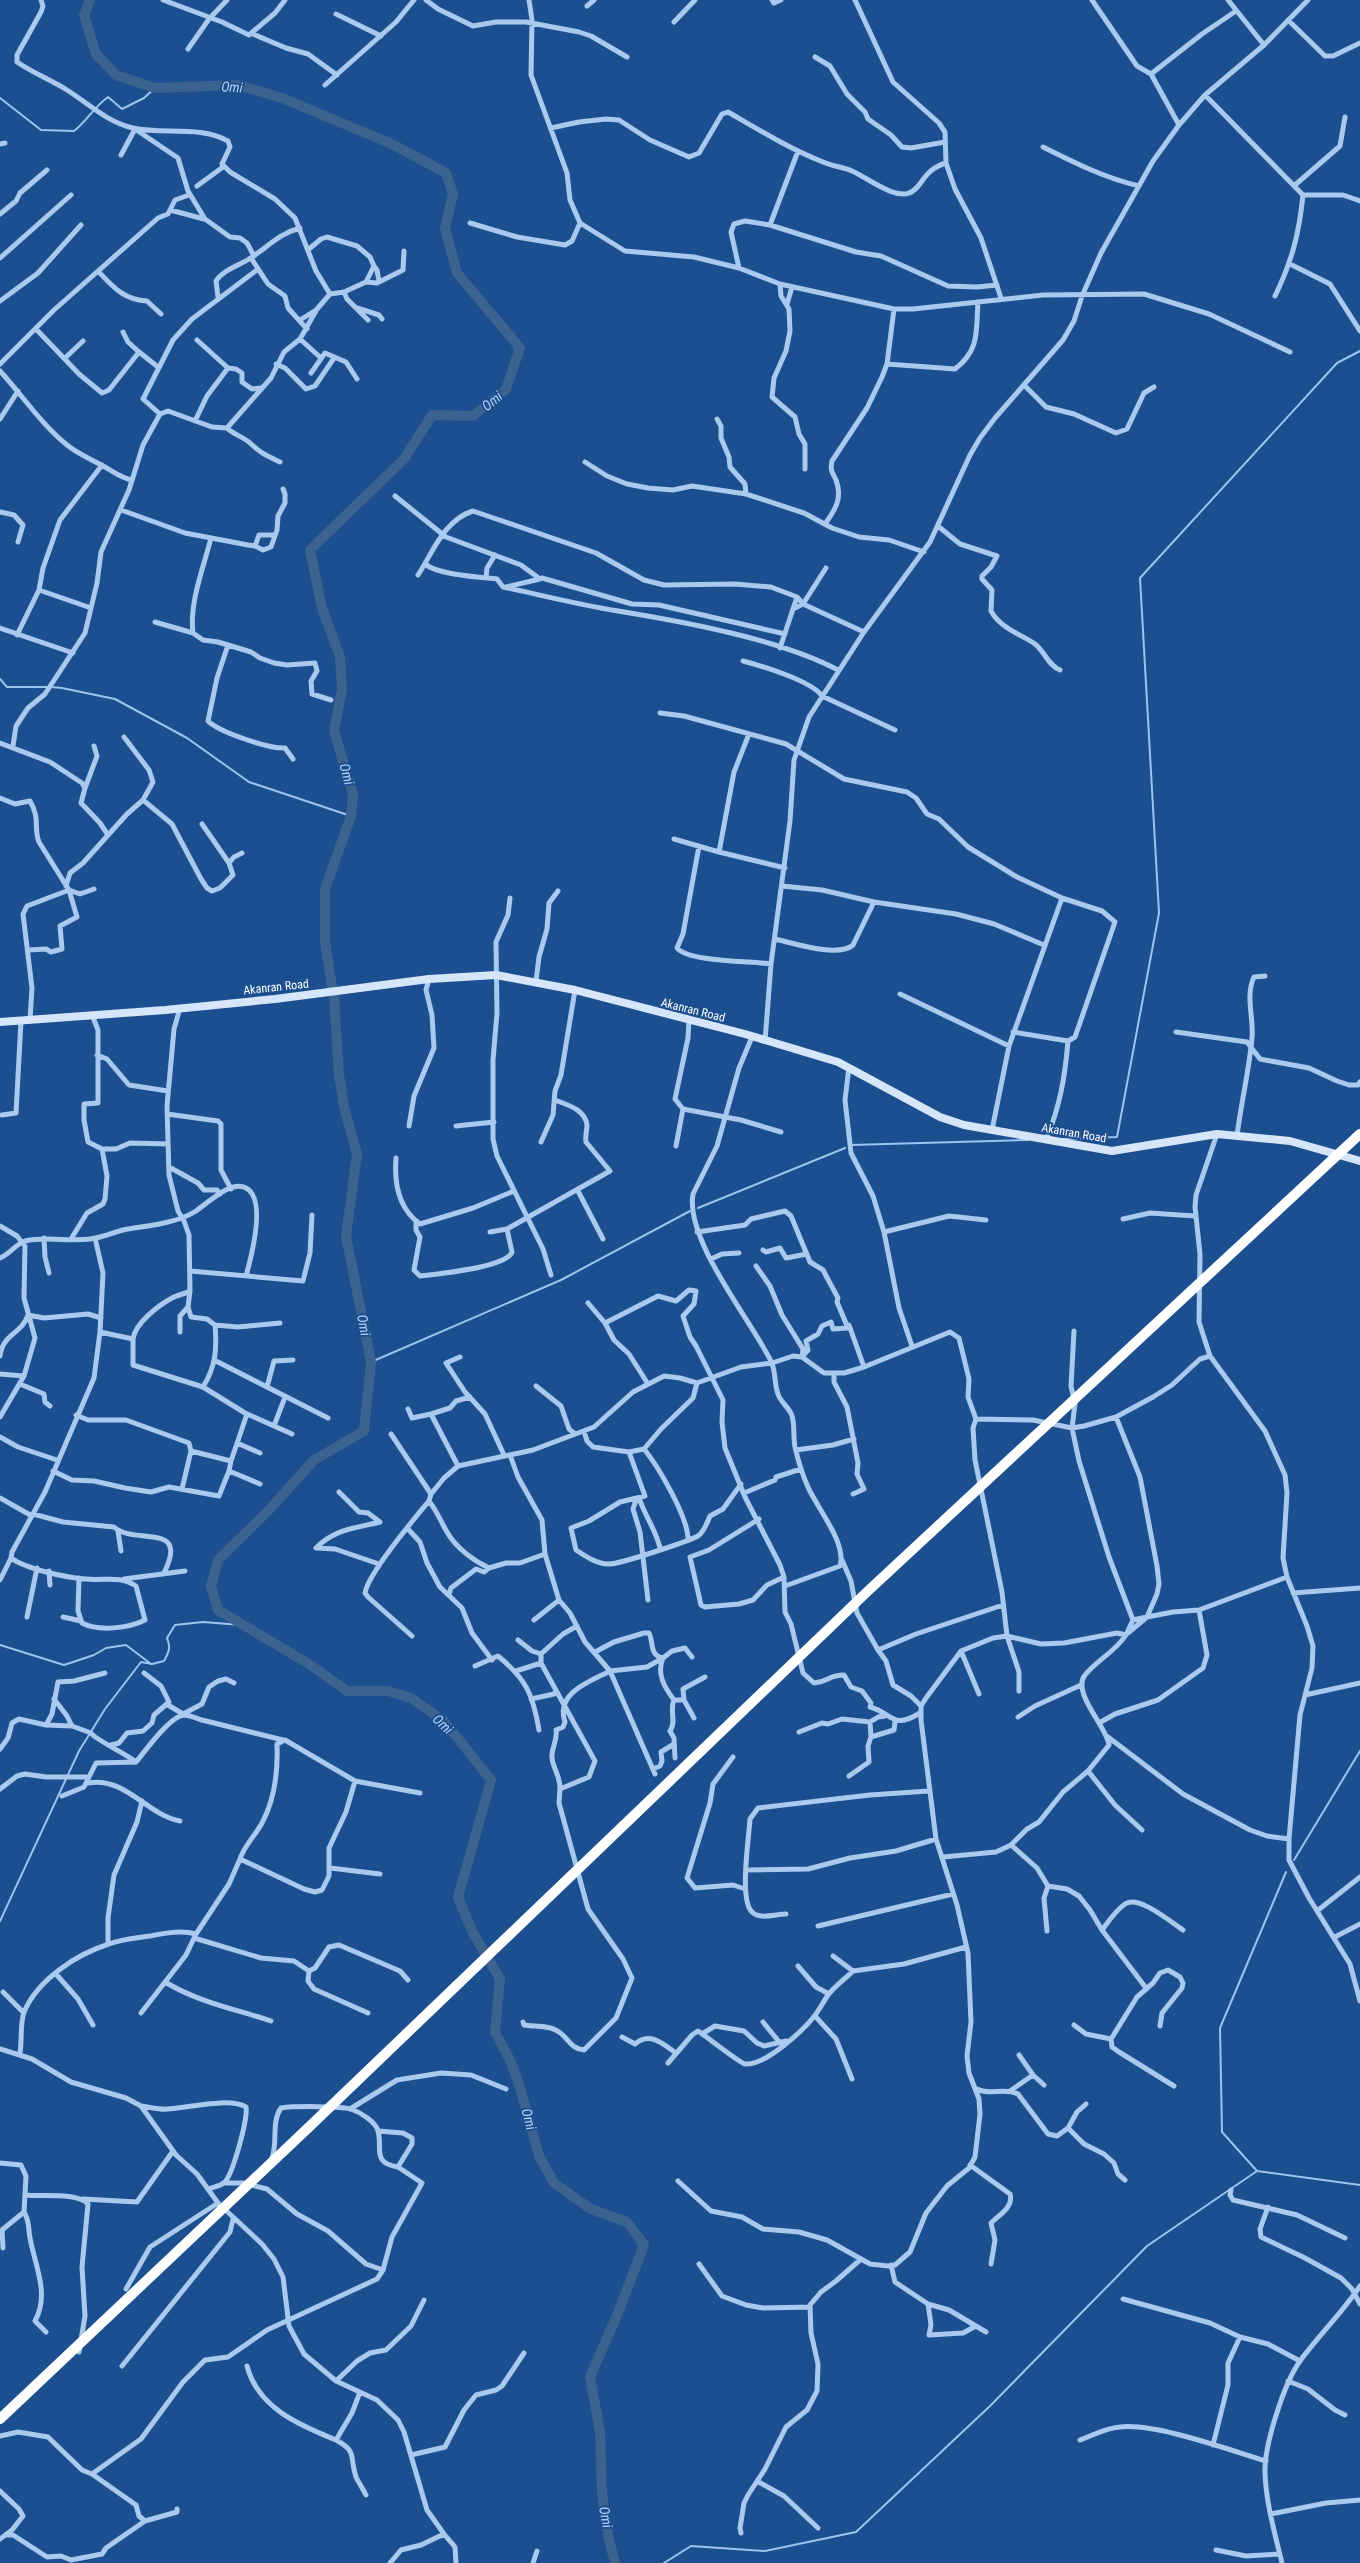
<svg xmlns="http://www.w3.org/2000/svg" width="1360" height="2563" font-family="'Roboto Condensed',sans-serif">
<rect width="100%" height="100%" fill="#1b4f8f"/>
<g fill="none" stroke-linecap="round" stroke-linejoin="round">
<path stroke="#9cc4f0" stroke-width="2" d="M0 98 41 130 74 131C87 121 94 107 108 97L122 109 144 98 155 88
M0 679 7 687H47
M51 687 62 688 115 699 187 738 249 782 351 816
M1063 1139 1117 1137 1159 913 1140 578 1337 363 1360 351
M851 1145 1028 1140
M698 1208 845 1148
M371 1362 561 1280 690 1211
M0 1645 64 1665 94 1655 106 1648 126 1645 151 1664
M1294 1860 1360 1751
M0 1921 79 1751 105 1709 141 1662 152 1664 164 1661C169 1652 171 1647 167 1638L175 1625 203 1622 241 1625
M1257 2171 1222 2132 1220 2028 1286 1872
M664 2563 691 2546 765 2551 856 2532 990 2406 1147 2246 1257 2171 1360 2185"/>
<path stroke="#3c6290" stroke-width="10" d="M90 0 84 15 96 54 116 75 155 88 238 85 282 98 392 144 446 173 453 194 445 228 457 273 520 348 506 389 473 416 432 415 404 459 310 550 322 608 340 657 342 689 334 731 353 795 351 816 325 889V941L332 987
M334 997 339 1074 344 1107 357 1154 346 1236 371 1362 364 1431 314 1460 269 1510 218 1560 211 1586 218 1610 309 1664 347 1691H388L411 1698 444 1721 491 1780 458 1897 472 1931 500 1979 495 2032 510 2060 519 2084 539 2156 554 2183 591 2209 627 2222 644 2245 618 2313 590 2377 600 2432 602 2493 609 2540 615 2563"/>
<path stroke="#a9c9ee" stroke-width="5" d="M41 0 43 6 41 12 17 55V62C33 73 51 80 67 90 89 104 107 122 133 128 164 135 199 125 228 141L230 147 222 164 230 172 275 199 295 218 316 271 330 294
M163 0 222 22 249 35 275 13 285 0
M426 0 438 9 473 26 496 22H526L579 32 591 36 627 57
M529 0 532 20 531 75 567 173 570 200 580 223 625 251 694 257 739 268 780 284 894 309H913L1043 295 1144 294 1209 314 1290 352
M772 0 774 3 781 0
M855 0 893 82 939 123 945 132 946 163 955 189 981 238 1001 298
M1092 0 1137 66 1151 74 1179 125
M1228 0 1264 45
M587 6 594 0
M336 14 381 36
M1288 20 1325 56H1333L1360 43
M674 22 695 0
M253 34 286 48 308 54 337 75
M188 49 209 19 227 0
M815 57 830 66 847 94 865 112 868 119 891 135 902 147 911 148 945 142
M1151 74 1202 34 1236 11
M325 85 396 22 414 0
M1205 95 1303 195C1299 234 1292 261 1275 296
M551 128 579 122 606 119 619 120 650 140 689 157 699 153 722 114 728 112C759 130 790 149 823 162 832 166 843 167 852 171 866 177 894 199 909 193 922 189 922 170 946 163
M0 144 5 143
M1043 147C1075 163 1105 178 1139 186
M121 155 135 129 178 158 188 191 205 219 230 237 240 238 247 243 254 256
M1295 185 1340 146 1345 117
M197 186 223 167 222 164
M1303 195H1343L1360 201
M170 210 204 219
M0 214 16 201 20 193 47 170
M470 223 517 237 565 245 572 241 580 223
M770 225 798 151
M309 249 321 239 327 237 357 246 370 257 374 266 366 282 344 292
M0 258 71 195
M251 258 268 284 285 296 288 308 307 329
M1290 264 1330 284 1360 331
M374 266 377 270 379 281
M739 268 731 232 734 224 745 221 770 225 856 252 881 256 948 286 977 287 997 285
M98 271C113 287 124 300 147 301L161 314
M366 282 377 283 403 270 404 251
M780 284 781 296 789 309 790 331 786 351 774 378 772 397 795 417 799 434 805 444V469
M218 297 216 281C223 270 238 266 249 259 267 248 278 234 300 228
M0 301 38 273 81 225
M787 304 792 287
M357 308 379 315 382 319
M300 320 316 310
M36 329 79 374 102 393 109 390 139 352 158 367
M123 332 128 342 139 352
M300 339 321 358
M197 340 228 368 236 369 242 373V382L252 389 261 388
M65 358 83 341
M0 364 54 310 158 218 168 214 175 200 189 195 188 191
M276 364 285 368 306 389 315 386 334 358
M887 364 955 369C980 350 976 331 978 302
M0 371C22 395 42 425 67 445 78 454 91 459 103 466 112 471 120 477 131 480
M311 373 325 353 346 362 357 379
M1024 385 1046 407 1074 414 1116 433 1127 429 1144 393 1154 387
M160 414 143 399 173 340 192 319 258 269
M0 419 18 391
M717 419 721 426V438L729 457 730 467 745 484 746 494
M195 421 207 396 228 368
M227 428C234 435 244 437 250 443 262 454 265 455 280 462
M585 462 607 476 627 484 648 488 673 490 692 486 746 494 804 513 832 528 859 537 889 540 924 552
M395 496 446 537 521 565 540 579 542 578 632 604 659 605 785 634
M121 510 185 533 248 545 255 546 259 535H274
M0 512 14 515 23 525 18 542
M825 524C835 510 843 498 836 480 832 472 830 470 832 461L867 408 882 377 887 364 894 309
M939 527 960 544 997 556 991 567 982 576V579L992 590 991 611C1001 629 1021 634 1035 644 1045 652 1048 665 1060 670
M255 546 263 550 271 547 277 530 278 516 285 503V494L283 489
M425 564C438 575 479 577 497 579L503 587C541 595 580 605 618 611 685 622 779 639 838 670
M418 575C433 552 444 520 473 511L596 553 644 580 664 585 735 584 771 587 797 597 803 604 864 632
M486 578 487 568 495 555
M506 587 540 579
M39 590 43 568 60 520 102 465
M793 609 803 604 826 568
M155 622 193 633 203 640 218 642 251 652 260 658 274 663 287 665 315 663 317 671 311 681 312 694 331 700
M0 628 73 653
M193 633C189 603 204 566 211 538
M17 635 39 590 91 608
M228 645 217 678 208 721C219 732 269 749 285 748L293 759
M780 648 797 597
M743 661C762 666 812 681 822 696L895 730
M660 713 684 716 786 744 844 779 907 792 916 798 927 814 939 819 968 847 1017 877 1062 898 1009 1046 992 1130
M749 734 734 772 719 852 785 868
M0 743 50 762 82 783 85 788 81 803 100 823 108 835
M13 746 16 726 28 708 45 694 85 633 97 583 101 552 129 490 143 445 160 414 168 411 212 427 227 428 271 378 284 352 300 339 317 309 330 294 344 292 347 299 368 320
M85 788 97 756 94 746
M0 798 15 804 30 801C41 820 33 827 39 842L69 890 80 894 94 889
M143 800 172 824 201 879 207 888 212 891 220 888 233 875 229 863 202 824
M674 839 719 852
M699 846 683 934 677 948C688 962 752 961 771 964
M229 863 234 857 242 853
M66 886 70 873 83 863 127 814 143 800 153 782 149 770 124 737
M782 886 822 890 874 902 956 914 994 924 1044 945
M510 898 508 915 496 942 497 1013 493 1060V1139L497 1156 543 1249 551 1275
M775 939C793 943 838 958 853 945L874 902
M29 950 46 949 51 952 62 949 60 926 77 917 69 890 27 906 23 914 32 988 30 1020
M536 981 539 957 547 929 549 903 558 891
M900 994 1009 1046
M92 1015 98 1030V1103L84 1104V1120L88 1142 102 1149H116L130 1143 168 1144
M1013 1032 1068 1041 1075 1037 1115 922 1102 911 1062 898
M1176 1032 1247 1042 1260 1059 1309 1068 1337 1081 1349 1085H1358L1360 1082
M752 1037 739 1068 717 1146 693 1194C685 1240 750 1319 771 1361 776 1371 774 1384 778 1394 780 1402 790 1408 792 1416 795 1426 793 1437 795 1447 798 1460 802 1474 808 1487 817 1508 847 1543 840 1566L785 1586
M765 1041 771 964 790 821 794 760 809 717 864 632 930 542 970 455 980 438 995 418 1063 340 1074 321 1082 296 1101 253 1153 161 1179 125 1205 95 1264 45 1308 0
M97 1055 107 1059 129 1085 168 1091
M849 1067 845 1100 851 1153 873 1196 884 1232 899 1308 912 1346
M683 1109 741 1120 781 1132
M167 1114 218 1121 221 1124V1170L231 1189
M2 1115 16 1113 21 1021
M409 1126 414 1096 434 1048 432 1015 426 990 429 979
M456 1126 494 1122
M1217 1134 1196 1195 1195 1207 1200 1254 1199 1322 1210 1356 1265 1431 1285 1475 1287 1493 1283 1558 1287 1577 1307 1626 1313 1646 1312 1668 1300 1715 1289 1839V1860L1309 1898 1350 1964 1360 2001
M1237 1136C1241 1103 1249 1071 1252 1038 1254 1018 1245 996 1254 977L1265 976
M1046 1140C1060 1106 1065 1077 1068 1041
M541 1142 553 1115 555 1091 561 1075 575 990
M676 1146 683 1109 675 1099 688 1038 689 1021
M396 1158C394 1183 399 1209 420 1224L473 1208 514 1191
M169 1167 198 1183 204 1190H217L220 1194
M578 1191 603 1239
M1123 1219 1150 1213 1195 1216
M416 1221V1230L420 1237 414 1270 420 1276C436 1274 506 1268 512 1252L507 1229
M0 1226 17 1236 25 1246 24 1298 35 1338 24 1376 0 1417
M490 1232 507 1229 610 1171 586 1142C585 1136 587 1130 587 1125 585 1109 567 1105 555 1100
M697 1232 745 1225 751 1219 785 1211 791 1216 810 1262 823 1270 838 1298 837 1302 848 1328 833 1329 831 1322 822 1326 818 1334 806 1341 808 1350 802 1357
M884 1232 949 1216 986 1220
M44 1238 45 1257 49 1273
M95 1238 103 1273 100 1332 133 1339V1365L203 1387 245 1413 292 1434
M71 1239 87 1213 103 1204 105 1199 107 1176 102 1149
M763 1250 766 1252 780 1248 786 1258 807 1254
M0 1258C10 1254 16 1244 25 1241 47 1236 68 1242 90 1239 101 1238 112 1233 123 1230 138 1227 153 1226 168 1222 177 1220 188 1216 196 1211 208 1203 230 1180 246 1188 267 1199 251 1258 246 1276
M711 1259 722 1254 739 1253
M756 1266 770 1286 782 1315 803 1349 802 1357
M190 1271 303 1281 310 1253 312 1215
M190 1291 188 1307 191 1317 207 1319 215 1325C217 1349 216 1366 203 1387
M588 1303 605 1323 614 1340 629 1354 648 1384
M605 1323 658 1296 676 1301 689 1290 696 1291 694 1304 683 1316 690 1337 696 1346 723 1400 722 1422 725 1448 745 1497 780 1565 784 1577 785 1612 791 1624 803 1673 814 1683C828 1682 829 1675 844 1675L851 1687 862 1691 871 1703 870 1707C894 1714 892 1730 920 1713
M215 1325 238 1327 280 1323
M849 1325 864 1367
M1074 1331 1071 1386 1075 1404 1072 1428 1079 1461 1109 1557 1133 1620 1126 1635
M180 1332V1316L188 1307
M133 1339C135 1323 159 1305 172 1298 177 1295 185 1294 190 1291L189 1235 184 1221 178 1211 169 1175 167 1106 174 1029 180 1008
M0 1356C3 1333 22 1334 28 1315L44 1318 88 1314 101 1318
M460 1357 446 1363 465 1392 485 1414 504 1455
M216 1361 328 1418
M834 1373V1382L847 1407 858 1463 857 1474 864 1489 853 1494
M0 1374 24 1376
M20 1384 44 1394 45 1402 50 1406
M536 1386 561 1406 569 1429 575 1434
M267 1387 274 1361 293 1360
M408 1409 412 1418 431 1414 458 1466
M431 1414 450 1408 456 1401 470 1397
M76 1415 88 1420H126L189 1443 191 1451 231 1461 229 1471 260 1484
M1116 1417 1140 1477 1157 1566 1159 1584 1157 1594 1147 1617 1133 1620
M976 1419 973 1428 975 1460 1002 1592 1007 1636 1019 1672V1691
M274 1426 285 1397
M584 1431 587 1441 593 1447 629 1452 644 1449 661 1429 693 1398 697 1383
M391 1434 431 1494
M0 1437 18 1447 57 1460
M237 1443 260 1453
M644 1449C658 1466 688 1517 688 1539
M796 1450 833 1445 854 1439
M629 1452 645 1496 620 1502 589 1521 571 1528 576 1550C585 1556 597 1564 608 1564 618 1565 689 1541 698 1536 704 1532 707 1523 710 1516L723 1509 741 1484
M510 1455 518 1477 542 1520 545 1554 559 1600 570 1613 585 1642 610 1671C589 1682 555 1693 565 1722L563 1727 556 1730C558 1740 551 1748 552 1758 553 1769 560 1774 560 1789
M231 1461 247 1414
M53 1471 72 1480 94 1481 125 1488 151 1492 169 1487 219 1496 229 1471
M182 1489 191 1451
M339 1492 359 1512 368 1513 380 1522C356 1528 334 1529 316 1548L335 1549 379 1564
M744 1493 775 1480 776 1477 801 1469
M0 1498 32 1516
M639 1498C645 1516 656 1530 660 1548
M636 1500 633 1509 640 1532 648 1600
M429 1501C437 1511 441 1522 447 1532 456 1548 474 1561 489 1568L506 1563H520L545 1554
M33 1514 63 1522 114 1527C135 1546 190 1521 164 1573
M759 1519 709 1550 690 1557 701 1605 705 1607 739 1604 753 1600 767 1585 784 1577
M408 1529 420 1542 427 1563 440 1587 462 1608 472 1633 492 1660
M118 1531 121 1551
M842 1560 851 1581 857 1613 878 1650
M49 1571 50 1585
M79 1578 78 1611 82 1623C99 1632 129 1628 145 1620L136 1586C119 1575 105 1581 86 1579 67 1578 26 1569 11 1558L12 1552 45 1492 94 1378 100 1332
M124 1579 185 1571
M0 1580 11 1558
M1293 1593 1360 1588
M449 1594 451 1588 476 1569 484 1572 489 1568
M27 1617 37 1568
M63 1617 81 1621
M534 1620 559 1600
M1128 1633 1147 1617 1173 1612 1199 1610
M412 1636 368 1597 365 1593C368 1573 414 1519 429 1501L431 1494 444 1478 458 1466 533 1450 594 1427 633 1392 664 1376 680 1378 697 1383 741 1367 772 1363 793 1356 802 1357 824 1373H844L864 1367 950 1332 959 1338 969 1379 968 1397 976 1419 1033 1420 1072 1428 1084 1426 1116 1417 1153 1397 1172 1385 1200 1359 1210 1356
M518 1640 532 1651 541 1654
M961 1651 979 1694
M595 1652 614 1642 644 1633H649C654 1643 649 1655 663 1658L672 1651 685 1648 692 1657
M663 1658C656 1674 665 1688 674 1700
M475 1666 498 1656C526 1679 533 1694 539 1730
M516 1671 541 1663
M1305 1695 1360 1683
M54 1699 67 1716 72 1726 91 1733C94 1739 125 1753 136 1762
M531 1699 554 1694 556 1691
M168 1705 183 1714 202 1704 209 1687 218 1681 226 1679 234 1683
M921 1706 911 1696 893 1685 886 1661 878 1650 916 1634 1003 1605
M1018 1717 1035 1706 1081 1685
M694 1718 684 1700 683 1689 705 1677
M1099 1723 1115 1714 1158 1700 1203 1668 1207 1655 1199 1610 1287 1577
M46 1725 72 1726
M799 1732 822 1723 828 1724 842 1719 870 1722 878 1717 885 1716
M871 1737 894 1730 895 1722
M1108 1737 1183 1794 1250 1830 1267 1836 1289 1839
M111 1745 119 1743 127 1733 143 1731 152 1723 154 1715 169 1702 161 1686 144 1673
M0 1749 8 1738 12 1723 19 1719 46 1725 52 1714 58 1682 74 1681 105 1673
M733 1757 713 1784 710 1803 687 1878 695 1888 733 1885 745 1889
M675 1758 674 1738 670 1731C677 1721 669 1711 674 1700H684
M653 1769 660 1766 662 1761 661 1752 674 1744
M1088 1771 1115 1805 1142 1830
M655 1774 610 1671 647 1667 663 1658
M849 1776 869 1762 868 1746 871 1737 870 1722
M88 1783C125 1776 147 1815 180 1821
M0 1789 17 1776 25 1774 46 1777H89
M62 1796 84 1787 96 1763 136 1762C146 1750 165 1723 180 1716 187 1713 195 1718 202 1720L283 1740
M1011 1845 1037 1868 1048 1886 1067 1889 1079 1896 1090 1910 1102 1930 1146 1988
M240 1859C244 1846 255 1836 262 1823 275 1799 278 1770 277 1744L285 1740 355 1781 420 1793
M330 1868 380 1874
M747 1870 808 1869 850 1858 896 1851 936 1839
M1317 1911 1360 1877
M786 1914C776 1914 760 1920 752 1912 739 1900 749 1837 750 1819L758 1808 870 1795 929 1791
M818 1926 953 1894
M1102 1930C1108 1922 1116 1910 1125 1904 1138 1894 1172 1923 1183 1930
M1047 1931 1044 1898 1048 1886
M1335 1937 1360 1924
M194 1938 261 1958 294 1961 309 1971 308 1981 314 1989 368 2013
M108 1944V1918L114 1875 137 1822 142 1801
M833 1956 853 1971 904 1964 966 1947
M798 1966 816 1987 829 1994
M309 1971 315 1968 329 1947 339 1945 400 1971 408 1980
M56 1974 78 1999 93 2025
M165 1982C198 2002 235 2009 271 2021
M3 1992 24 2013
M141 2013 186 1955 196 1934 229 1884 240 1859 304 1889 315 1892 322 1890 329 1876V1848L346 1812 355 1781
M815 2016 836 2039 852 2079
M523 2022 524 2025C535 2027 550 2025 559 2032 569 2039 571 2049 584 2050L616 2018 632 1978 623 1959 588 1909 559 1803 560 1789 589 1777 595 1761 541 1663V1654L563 1634 577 1626
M763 2022 780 2043
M1074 2025 1086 2034 1111 2039 1137 1997 1153 1983 1160 1973 1168 1970 1180 1977 1183 1983 1182 1988 1162 2013 1160 2026
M702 2034 715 2026 744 2031 757 2043 764 2046 786 2041
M622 2037 635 2044C650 2031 663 2044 676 2053
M1111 2039 1112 2047 1119 2052 1174 2086
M0 2049 32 2059 71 2082 126 2098 141 2106 176 2155 197 2174 218 2203 262 2244 274 2259 283 2277 289 2326 304 2354 336 2381 377 2400 398 2420 404 2432 427 2510 444 2534
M20 2053C22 2041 20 2023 24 2012 38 1979 77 1954 109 1944 122 1939 137 1938 150 1936 165 1933 181 1930 196 1934
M1019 2055 1033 2075
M668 2063 692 2035 698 2031C707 2037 740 2063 745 2064 765 2066 804 2030 816 2014 820 2008 824 2001 828 1995 835 1986 845 1979 853 1971
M977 2089C989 2096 1004 2087 1018 2094L1048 2134 1057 2136 1068 2128 1084 2144 1104 2154 1114 2163 1118 2174 1125 2180
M1010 2091 1033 2075 1044 2085
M141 2106C150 2107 159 2110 168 2109 187 2108 230 2097 246 2107 248 2118 233 2175 224 2183 220 2186 213 2187 209 2189
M350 2109 397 2080 441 2073 471 2075 506 2089
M1068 2128 1077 2112 1086 2104
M272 2158C278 2142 271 2122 281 2108 293 2106 341 2106 351 2109 360 2112 376 2122 378 2131 383 2147 371 2163 398 2167
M0 2163 21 2165 26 2176 24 2212 2 2230 3 2248
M970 2165 1010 2194C1014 2207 999 2215 991 2223L995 2240 991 2264
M678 2181 711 2211 742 2217 763 2229 799 2232 827 2240 870 2264 888 2266 895 2265 910 2252 926 2213 947 2186 969 2168 975 2157 980 2114 979 2099 969 2073 967 2056 971 2022 968 1953 957 1905 936 1839 921 1720V1706L926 1698 961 1651 993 1638 1007 1636 1041 1644 1064 1643 1117 1633 1126 1635C1115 1652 1097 1660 1085 1675 1071 1692 1107 1727 1109 1745L1088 1771 1063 1792 1039 1822 1027 1829 1011 1845 996 1852 943 1857
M223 2183H243L267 2189 297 2214 328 2231 366 2264 383 2270
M1231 2190 1230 2195 1233 2200 1297 2215 1345 2238
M25 2195C41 2197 77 2192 88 2204L82 2267 85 2316 79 2352
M83 2199 137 2202 173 2151
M1268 2207 1260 2229 1261 2237 1305 2258 1341 2278 1352 2289 1360 2304
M24 2212C30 2222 28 2228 30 2238 35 2266 50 2294 35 2321L46 2332
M699 2264 722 2296 746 2305 763 2308 810 2307
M891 2265 895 2282 928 2304 949 2310 986 2332
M126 2289 150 2247 218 2203
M1123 2299 1210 2323 1240 2337 1268 2344 1300 2361
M928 2304 931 2325 929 2335 963 2333 976 2326
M122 2366 230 2232 233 2219
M247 2366C258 2408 299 2425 336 2440L352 2413 360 2392
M336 2381 357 2361 370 2353 386 2350 411 2326 424 2300
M1288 2381 1308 2389 1335 2410 1345 2415
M0 2436 18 2432 48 2437 82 2470 92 2474 136 2505 139 2516 145 2521
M336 2440C358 2452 349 2456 356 2477 359 2483 363 2489 366 2495
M1080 2440C1093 2435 1106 2428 1120 2427 1156 2423 1229 2450 1266 2461
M1213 2445 1228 2385V2363L1240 2337
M411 2455 445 2447 464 2410 476 2395 496 2390 502 2386 524 2353
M92 2474 141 2439 183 2382 205 2360 228 2357 267 2330 377 2279 383 2270 392 2237 422 2183 398 2167 412 2144V2138L403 2133 378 2131
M757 2481 784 2496 818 2528
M0 2491 19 2509 23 2516 12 2530 0 2539
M1271 2514 1326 2503 1360 2500
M741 2533 740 2528 744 2503 748 2495 765 2469 786 2427 807 2410 817 2391 818 2364 811 2333 810 2305 821 2292 836 2281 861 2259
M6 2535H13L47 2557 61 2556 71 2560 102 2554 106 2548 145 2521 177 2512V2509
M1216 2550 1246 2556 1280 2554
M390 2563 401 2550 421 2545 444 2534 455 2547 456 2563
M533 2563 537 2551
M1282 2563C1275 2534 1266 2503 1265 2473 1264 2446 1284 2383 1300 2361 1319 2335 1342 2313 1360 2286"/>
<path stroke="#d6e6fa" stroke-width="8" d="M0 1022 165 1010 275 999 429 979 496 975 575 990 745 1034 838 1062 940 1117 964 1125 1112 1151 1217 1134 1290 1141 1360 1161"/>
<path stroke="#fff" stroke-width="10" d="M0 2419 308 2128 869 1590 1360 1134"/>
</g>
<g text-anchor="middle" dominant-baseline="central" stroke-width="4" stroke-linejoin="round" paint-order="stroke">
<g font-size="12" fill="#fff" stroke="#1b4f8f">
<text transform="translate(276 987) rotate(-6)">Akanran Road</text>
<text transform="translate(693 1010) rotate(14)">Akanran Road</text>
<text transform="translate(1074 1133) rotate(10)">Akanran Road</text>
</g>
<g font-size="14" font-style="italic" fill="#b5d3f5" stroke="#1b4f8f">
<text transform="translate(232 87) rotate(4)">Omi</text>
<text transform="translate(492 401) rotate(-39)">Omi</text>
<text transform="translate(347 774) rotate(74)">Omi</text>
<text transform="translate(364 1325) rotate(79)">Omi</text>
<text transform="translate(443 1724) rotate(43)">Omi</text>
<text transform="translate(529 2119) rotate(74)">Omi</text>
<text transform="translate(606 2517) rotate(79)">Omi</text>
</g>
</g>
</svg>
